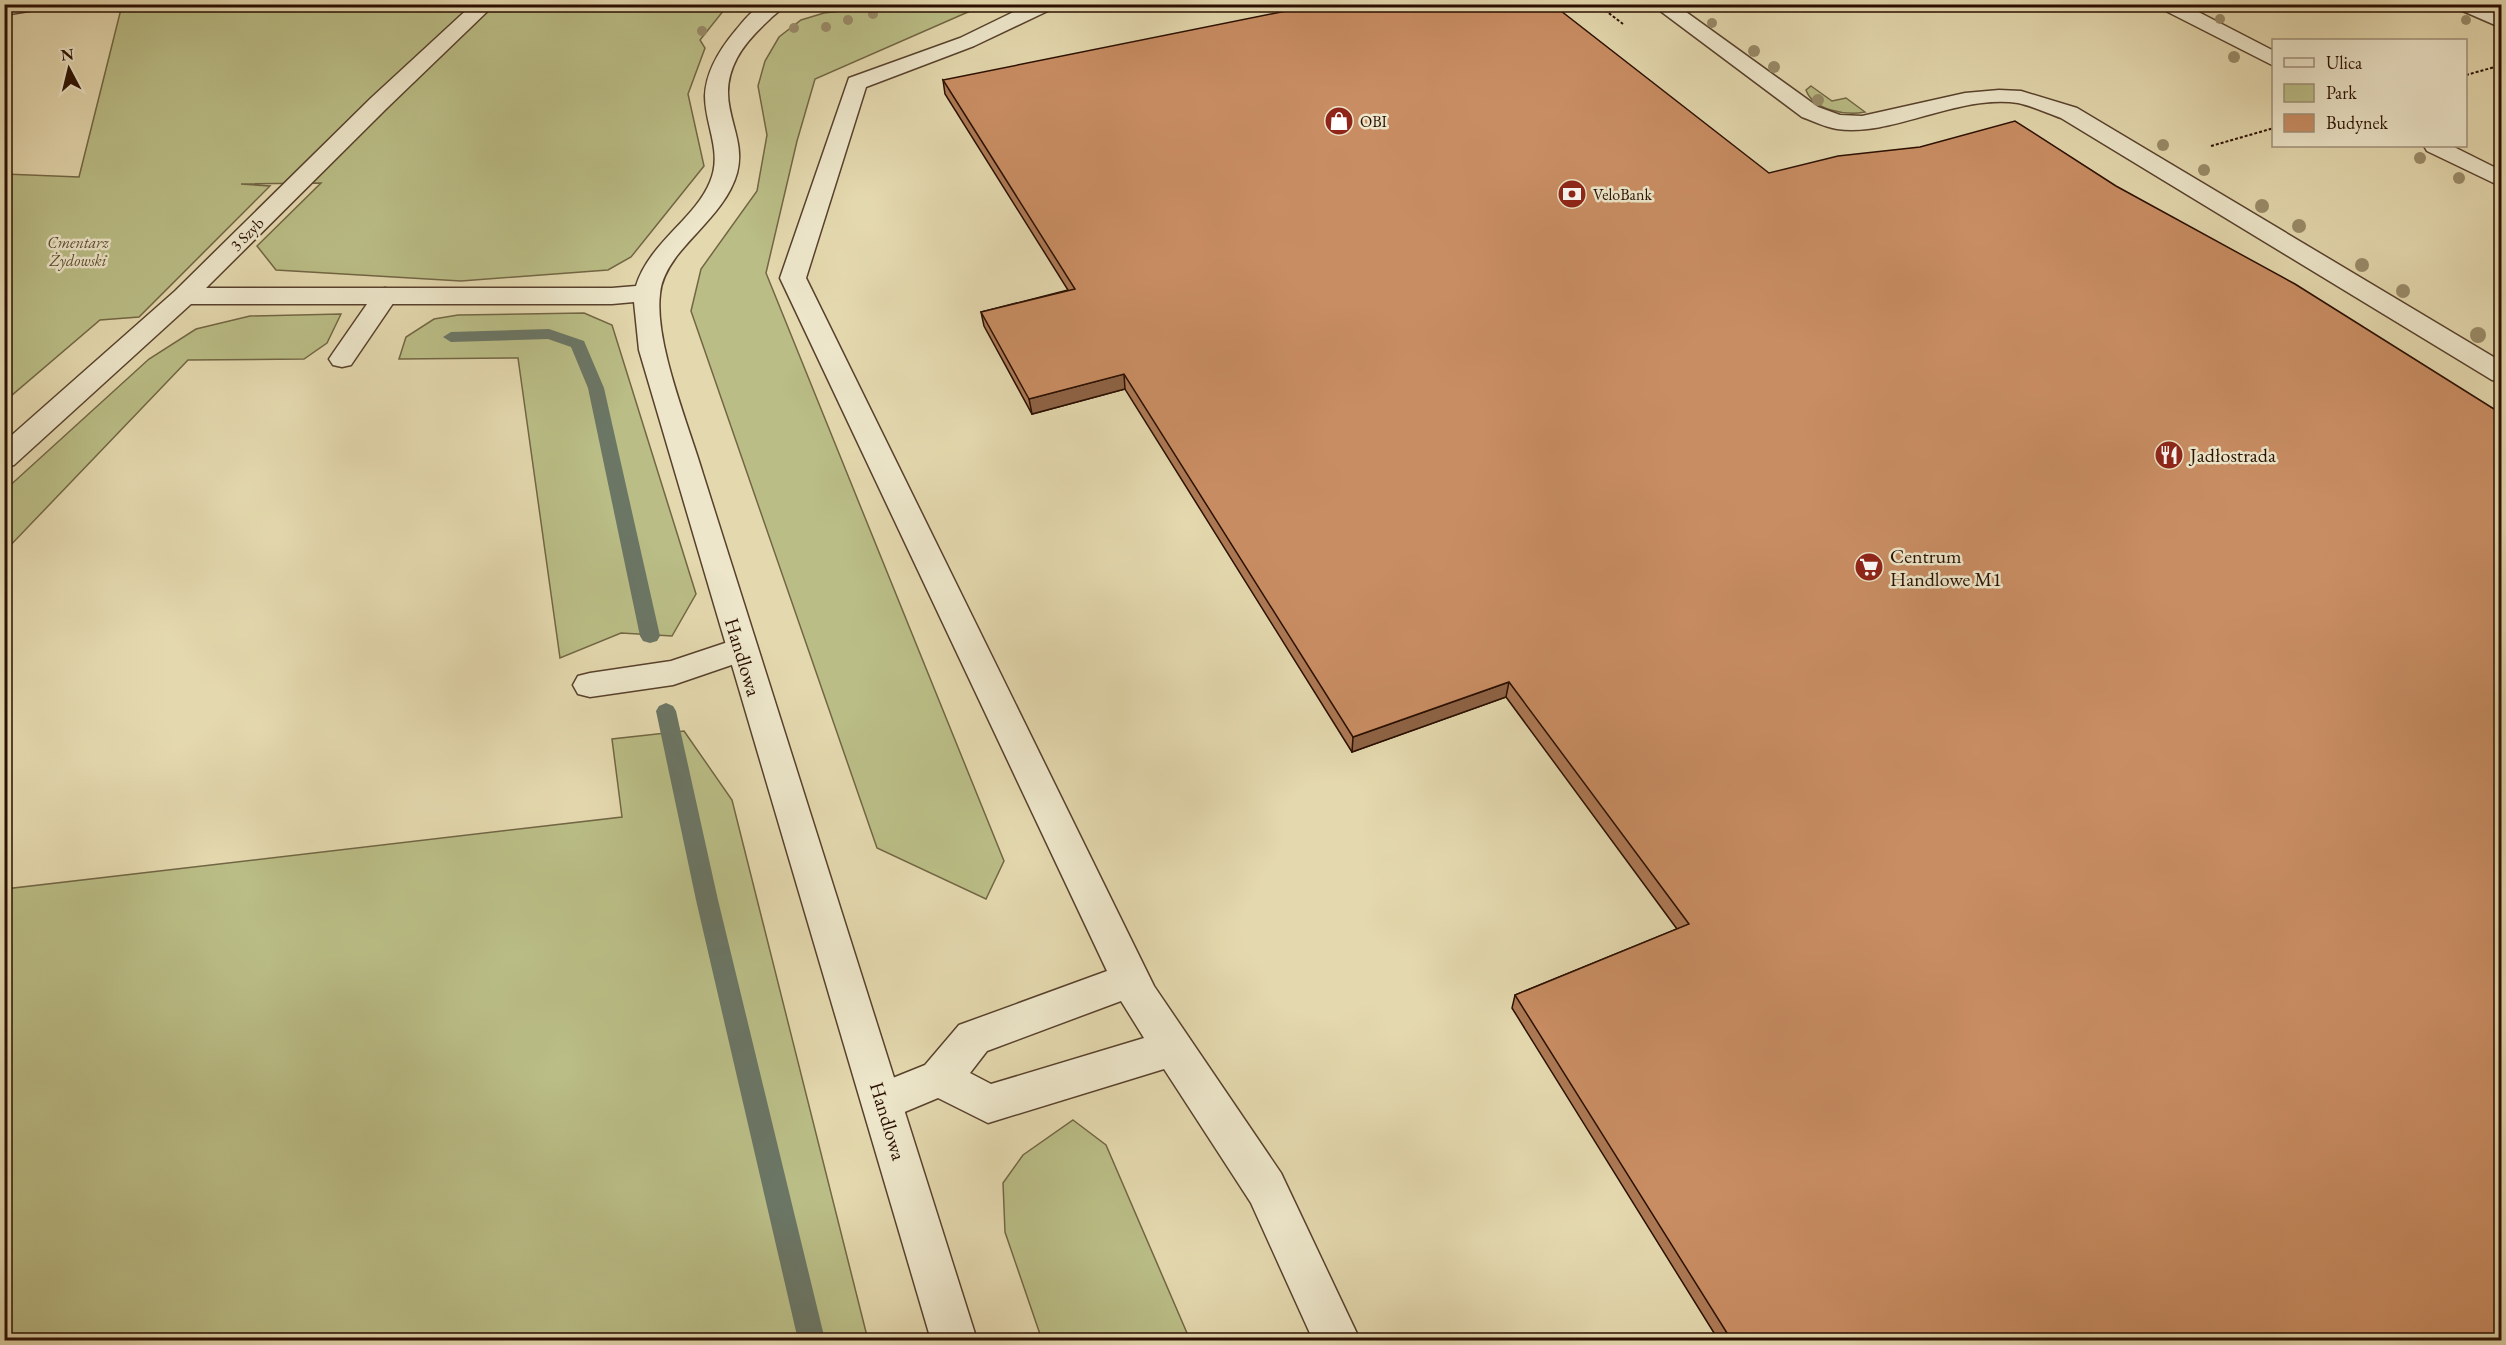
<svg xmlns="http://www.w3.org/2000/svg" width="2506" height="1345" font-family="'EB Garamond',serif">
<rect width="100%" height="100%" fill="#e4d8ae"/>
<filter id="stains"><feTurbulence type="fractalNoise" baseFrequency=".00333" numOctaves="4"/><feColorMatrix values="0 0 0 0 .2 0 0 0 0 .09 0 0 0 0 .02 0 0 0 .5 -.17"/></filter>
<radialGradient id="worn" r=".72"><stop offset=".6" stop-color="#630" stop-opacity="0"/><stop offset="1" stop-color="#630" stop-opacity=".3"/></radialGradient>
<path fill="#babd86" stroke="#726644" stroke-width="1.5" d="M122 5H728L700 40 705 48 688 94 704 166 631 257 608 270 461 281 276 270 257 246 321 183 241 184 270 186 139 317 100 320 5 401V174L79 177Z
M959 5H984L815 79 797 141 766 273 1004 861 986 899 877 848 691 311 701 269 757 191 767 135 758 86 765 61 779 37 801 20 824 13 856 9Z
M1811 86 1832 101 1846 98 1865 112C1846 116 1813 110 1806 90Z
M584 313 612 325 696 594 672 636 621 633 560 658 518 358 399 359 406 337 434 319 458 315Z
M341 314 327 343 304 359 188 360 5 551V490L149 359 196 329 250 316Z
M684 731 732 800 868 1340H5V889L622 817 612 739Z
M1073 1120 1106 1145 1190 1340H1042L1005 1232 1003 1183 1023 1155Z"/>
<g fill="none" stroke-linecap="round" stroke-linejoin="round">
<path fill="#6b7665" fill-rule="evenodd" d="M549 329 584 341 604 388 660 636 657 641 650 643 643 641 640 636 588 388 571 347 548 339 451 342 443 337 451 332Z
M666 703 673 706 676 711 718 900 825 1340H798L696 900 656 711 659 706Z"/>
<g stroke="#58412c" stroke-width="3">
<path id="lane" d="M4 4H50L47 8 4 15Z
M1030 4H1057L1054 8 974 46 866 87 806 278 1154 986 1281 1173 1360 1340H1313L1251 1203 1164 1069 988 1123 938 1098 883 1121 868 1116 862 1102 868 1088 925 1065 959 1025 1107 971 780 278 849 78 960 38ZM1121 1001 1144 1038 991 1084 970 1073 987 1051Z
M1651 4H1675L1818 107 1840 115 1862 116 1965 93 1999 90 2021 91 2077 108 2502 362V382L2492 380 2061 118C2047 113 2032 106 2018 103 1958 94 1893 137 1837 129 1825 127 1813 121 1802 117Z
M2157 4H2183L2274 51V66L2160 8Z
M2453 4H2480L2502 14V28L2456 8Z
M2424 146H2452L2502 171V187L2427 151Z
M385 288 394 291 398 296 351 365 342 367 333 365 329 359 333 353 376 291Z
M740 638 752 642 756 650 752 658 673 685 590 697 578 694 573 685 578 676 590 673 671 661Z"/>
</g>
<g stroke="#58412c" stroke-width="3">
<path id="street" d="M473 4H495L387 108 206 288H612L636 286C649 243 695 219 710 182 723 152 705 126 705 96 706 71 720 49 736 30 742 23 753 8 763 5 769 3 779 4 786 4 781 11 774 14 769 20 757 31 745 43 737 58 712 105 748 132 737 173 728 206 696 231 676 257 668 268 661 280 660 294 654 342 689 426 703 474L977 1340H931L639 350 634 302 612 304H191L14 465 4 467V442L175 291 371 98Z"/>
</g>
<path stroke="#2a0f01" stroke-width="2" stroke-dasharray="3 2" stroke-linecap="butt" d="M1597 4 1623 24
M2466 75 2502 65
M2211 146 2274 128"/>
<use href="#lane" fill="#ede6ca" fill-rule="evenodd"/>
<use href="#street" fill="#ede6ca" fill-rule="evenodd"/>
</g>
<g fill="#998b69">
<circle cx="873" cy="14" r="5"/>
<circle cx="2220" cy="19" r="5"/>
<circle cx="848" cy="20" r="5"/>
<circle cx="2466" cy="20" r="5"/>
<circle cx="1712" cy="23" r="5"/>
<circle cx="826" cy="27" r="5"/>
<circle cx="794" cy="28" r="5"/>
<circle cx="702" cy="31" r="5"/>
<circle cx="1754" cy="51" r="6"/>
<circle cx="2234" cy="57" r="6"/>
<circle cx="1774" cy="67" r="6"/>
<circle cx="1818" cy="100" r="6"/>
<circle cx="2163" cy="145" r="6"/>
<circle cx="2420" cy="158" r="6"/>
<circle cx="2204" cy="170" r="6"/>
<circle cx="2459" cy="178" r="6"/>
<circle cx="2262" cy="206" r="7"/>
<circle cx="2299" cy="226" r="7"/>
<circle cx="2362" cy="265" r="7"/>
<circle cx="2403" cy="291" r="7"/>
<circle cx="2478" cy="335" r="8"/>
</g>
<path fill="#ad7955" stroke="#2a0f01" stroke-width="1.5" d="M943 80 2502 1341H1719L1512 1008 1515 995 1677 929 1506 697 1352 752 1125 389 1032 414 984 326 981 312 1068 290 945 94Z"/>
<path fill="#8d6345" stroke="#2a0f01" stroke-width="1.5" d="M1124 374 1125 389 1032 414 1029 399Z
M1509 682 1506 697 1352 752 1353 737Z"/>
<path fill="#c98d63" stroke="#2a0f01" stroke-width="1.5" d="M1321 4H1552L1769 173 1838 156 1920 147 2015 121 2116 186 2295 284 2502 414V1341H1732L1515 995 1689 924 1509 682 1353 737 1124 374 1029 399 981 312 1075 289 943 80Z"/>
<defs>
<g id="shop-disc" transform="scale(1.5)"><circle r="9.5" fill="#8f2418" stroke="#ede6ca"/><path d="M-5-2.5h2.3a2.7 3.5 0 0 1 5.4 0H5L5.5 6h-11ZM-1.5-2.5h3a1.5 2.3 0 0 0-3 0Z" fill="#fff"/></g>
<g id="bank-disc" transform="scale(1.5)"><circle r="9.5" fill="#8f2418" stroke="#ede6ca"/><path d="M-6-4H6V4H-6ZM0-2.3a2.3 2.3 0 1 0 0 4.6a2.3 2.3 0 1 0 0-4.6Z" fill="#fff"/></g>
<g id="restaurant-disc" transform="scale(1.5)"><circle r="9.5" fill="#8f2418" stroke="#ede6ca"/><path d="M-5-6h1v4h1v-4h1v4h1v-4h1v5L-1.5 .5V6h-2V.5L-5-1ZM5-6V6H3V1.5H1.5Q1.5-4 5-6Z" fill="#fff"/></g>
<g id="supermarket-disc" transform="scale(1.5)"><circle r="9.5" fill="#8f2418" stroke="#ede6ca"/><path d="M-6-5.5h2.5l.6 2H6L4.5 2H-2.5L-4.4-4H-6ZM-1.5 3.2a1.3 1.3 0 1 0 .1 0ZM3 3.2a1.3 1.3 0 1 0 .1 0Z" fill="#fff"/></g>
</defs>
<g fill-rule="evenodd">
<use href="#shop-disc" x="1339" y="121"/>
<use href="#bank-disc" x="1572" y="194"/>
<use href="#restaurant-disc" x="2169" y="455"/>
<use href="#supermarket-disc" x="1869" y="567"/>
</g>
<g text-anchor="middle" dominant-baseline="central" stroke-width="5" stroke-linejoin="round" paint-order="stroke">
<g font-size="16" fill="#2a0f01" stroke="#ede6ca" text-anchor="start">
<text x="1360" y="121">OBI</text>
<text x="1593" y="194">VeloBank</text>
</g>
<g font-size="16" fill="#2a0f01" stroke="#ede6ca">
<text transform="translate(247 234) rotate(-45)">3 Szyb</text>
</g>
<g font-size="16" font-style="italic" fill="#5c4c30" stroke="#ede6ca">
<text x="78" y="242">Cmentarz<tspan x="78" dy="18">Żydowski</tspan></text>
</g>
<g font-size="20" fill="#2a0f01" stroke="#ede6ca" text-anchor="start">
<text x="2190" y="455">Jadłostrada</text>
<text x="1890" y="556">Centrum<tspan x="1890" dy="23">Handlowe M1</tspan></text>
</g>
<g font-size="20" fill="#2a0f01" stroke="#ede6ca">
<text transform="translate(743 657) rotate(73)">Handlowa</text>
<text transform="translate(888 1121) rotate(73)">Handlowa</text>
</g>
</g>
<rect width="2506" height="1345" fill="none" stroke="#e4d8ae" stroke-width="24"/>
<rect x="6" y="6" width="2494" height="1333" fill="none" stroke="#2a0f01" stroke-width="3"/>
<rect x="12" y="12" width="2482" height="1321" fill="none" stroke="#2a0f01" stroke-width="1.5"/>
<rect x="2272" y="39" width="195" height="108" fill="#ede6ca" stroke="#9f907a" stroke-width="1.5"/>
<rect x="2284" y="58" width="30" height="9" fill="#ede6ca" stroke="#9f907a" stroke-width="1.5"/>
<text x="2326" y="69" font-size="18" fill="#2a0f01">Ulica</text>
<rect x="2284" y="84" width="30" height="18" fill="#babd86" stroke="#9f907a" stroke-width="1.5"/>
<text x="2326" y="99" font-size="18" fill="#2a0f01">Park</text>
<rect x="2284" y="114" width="30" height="18" fill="#c98d63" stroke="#9f907a" stroke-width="1.5"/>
<text x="2326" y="129" font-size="18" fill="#2a0f01">Budynek</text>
<g transform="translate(69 69) rotate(353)" stroke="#ede6ca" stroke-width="4.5" paint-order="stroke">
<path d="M0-4.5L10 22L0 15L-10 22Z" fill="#2a0f01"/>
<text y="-9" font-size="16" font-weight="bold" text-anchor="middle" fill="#2a0f01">N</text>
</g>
<rect width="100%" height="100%" filter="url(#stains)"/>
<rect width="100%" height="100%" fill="url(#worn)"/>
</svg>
